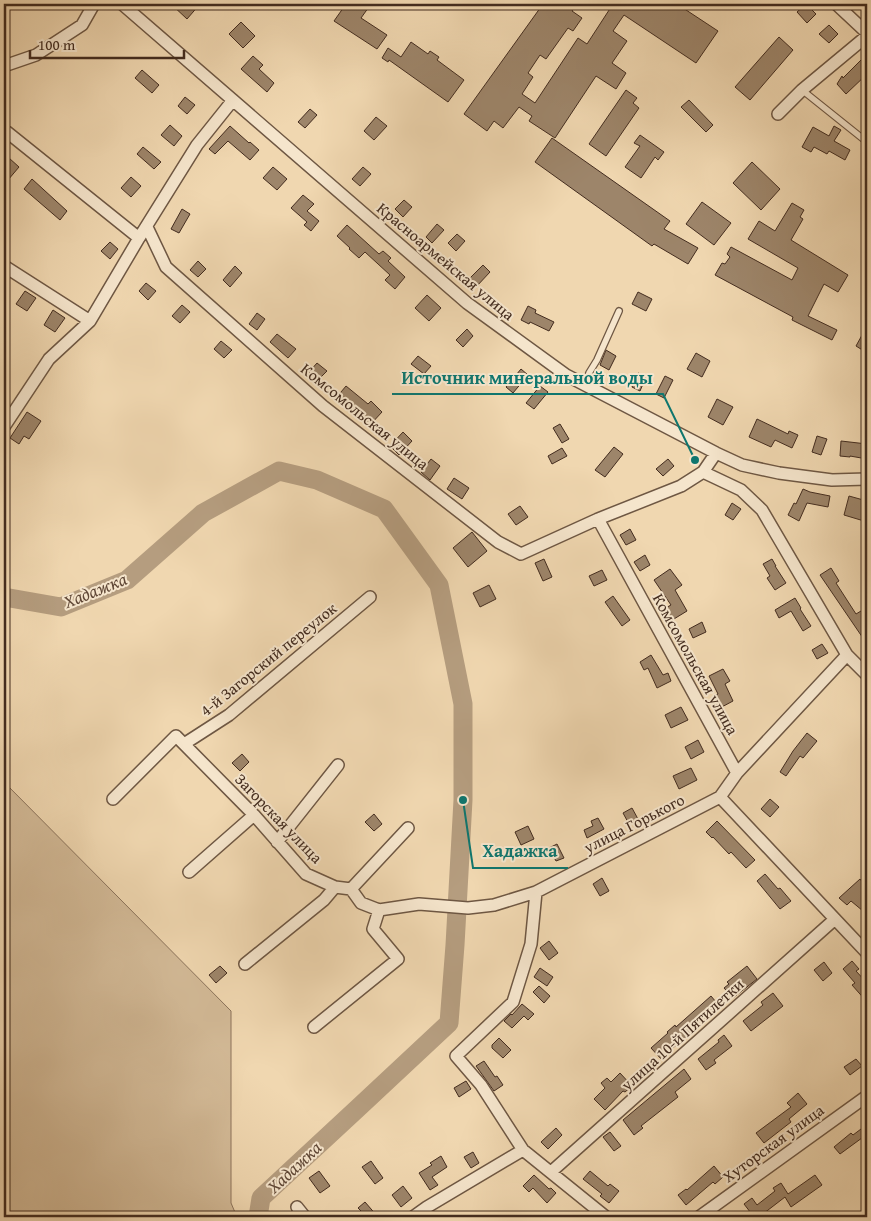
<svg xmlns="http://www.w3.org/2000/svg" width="871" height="1221" font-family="'Gentium Book Plus',serif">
<rect width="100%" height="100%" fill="#f0d7b0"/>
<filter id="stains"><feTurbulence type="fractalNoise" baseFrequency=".004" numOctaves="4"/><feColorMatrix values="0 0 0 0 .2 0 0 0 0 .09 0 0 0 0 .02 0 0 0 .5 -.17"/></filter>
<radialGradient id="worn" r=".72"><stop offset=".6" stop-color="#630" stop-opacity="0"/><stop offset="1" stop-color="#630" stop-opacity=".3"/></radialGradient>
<path fill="#d3ba97" stroke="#8b735b" d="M4 782 231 1011V1203L237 1217H4Z"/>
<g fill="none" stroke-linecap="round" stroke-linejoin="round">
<path stroke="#b59d7f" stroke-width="19" d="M4 597 61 607 127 580 203 513 279 471 317 480 384 509 439 585 463 704V800L455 945 449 1023 358 1108 261 1198 258 1217"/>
</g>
<path fill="#9d856a" stroke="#432c1f" d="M171 4H200L187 19Z
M346 4H371L361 18 387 35 377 49 334 21Z
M543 4H577L572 11 582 18 573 31 568 28 546 59 540 55 528 73 533 77 522 94 535 103 578 38 587 44 613 4H677L718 31 696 63 624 15 613 31 627 41 612 63 626 73 616 89 596 76 555 138 529 121 532 116 519 107 503 128 494 121 487 131 464 114Z
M806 4 816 14 807 23 797 12Z
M241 22 255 36 243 48 229 34Z
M829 25 838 34 829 43 819 34Z
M779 37 793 50 750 100 735 87Z
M411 42 428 54 430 51 439 57 437 60 464 80 448 102 389 60 388 62 382 58 388 48 401 57Z
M867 54V74L846 94 837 84 842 76 843 78Z
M253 56 263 65 259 69 274 83 267 92 241 69Z
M142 70 159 85 152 93 135 78Z
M626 90 637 98 633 103 639 108 606 156 589 144Z
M185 97 195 105 187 114 178 106Z
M689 100 713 125 706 132 681 107Z
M310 109 317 115 305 128 298 122Z
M376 117 387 126 374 140 364 131Z
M170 125 182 136 174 146 161 135Z
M230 126 249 143 250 142 259 150 250 160 228 141 215 154 209 149Z
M834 126 841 130 834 141 850 150 845 160 829 151 827 154 814 147 811 152 802 147 813 127 829 136Z
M640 135 664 152 658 160 655 157 641 178 625 167 640 146 634 143Z
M552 138 670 221 664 229 698 248 688 264 654 244 652 246 535 162Z
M143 147 161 162 154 169 137 154Z
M9 158 19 167 8 180 4 176V164Z
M752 162 780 189 761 210 733 183Z
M273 167 287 179 277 190 263 178Z
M363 167 371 174 360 186 352 179Z
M131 177 141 186 131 197 121 188Z
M32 179 67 211 60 220 24 189Z
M303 195 314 204 307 211 319 221 311 231 304 225 307 222 291 208Z
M404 200 412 207 403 217 395 209Z
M702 202 731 223 714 245 686 224Z
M792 203 804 210 800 217 803 219 791 240 848 275 838 292 824 284 808 316 837 330 832 340 792 320 793 317 715 275 722 263 725 264 730 257 727 254 731 247 792 280 798 268 748 239 759 221 775 231Z
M182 209 190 214 179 233 171 229Z
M437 224 444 230 432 243 426 237Z
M347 225 379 254 383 251 391 258 388 261 405 277 395 289 385 280 390 275 365 252 359 258 349 249 350 248 337 236Z
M457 234 465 241 456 251 448 243Z
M110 242 118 249 110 259 101 251Z
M198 261 206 269 198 277 190 270Z
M483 265 490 272 476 287 468 280Z
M235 266 242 273 230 287 223 280Z
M146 283 156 291 148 300 139 291Z
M25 291 36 298 27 311 16 304Z
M638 292 652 299 646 311 632 304Z
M427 295 441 308 429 321 415 308Z
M182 305 190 312 180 323 172 316Z
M528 306 536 310 535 313 554 322 549 331 530 322 529 324 521 320Z
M53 310 65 318 55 332 44 325Z
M257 313 265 319 257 330 249 324Z
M867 326V346L864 351 856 346Z
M467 329 473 336 463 347 456 340Z
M277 334 296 349 288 358 270 342Z
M221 341 232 350 224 358 214 349Z
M606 350 616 356 609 370 600 365Z
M696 353 710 361 702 377 687 369Z
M418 356 431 366 424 374 411 364Z
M317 363 327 371 318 380 309 372Z
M521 369 528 375 513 393 506 387Z
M638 373 646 377 640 391 632 387Z
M665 376 673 380 664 398 656 394Z
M346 386 368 404 371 401 382 412 370 425 350 407 349 409 336 398Z
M540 386 548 392 534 409 526 403Z
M717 399 733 407 723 425 708 417Z
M27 412 41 421 29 439 24 436 19 444 10 438Z
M757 419 788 434 789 431 798 435 792 448 775 440 771 447 749 437Z
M560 424 569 439 562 443 553 428Z
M403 432 412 441 399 455 390 446Z
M817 436 827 439 821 455 812 452Z
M841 441 867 444V459L850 456V457L840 456Z
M614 447 623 454 605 477 595 470Z
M562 448 567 456 552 464 548 456Z
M431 459 440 466 430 480 421 472Z
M668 459 674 466 663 476 656 469Z
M454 478 469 488 462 499 447 489Z
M803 489 810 492 830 496 828 507 807 503 799 521 788 515 794 503 796 504Z
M849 496 867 501V508L864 521 844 515Z
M732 503 741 509 733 520 725 515Z
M520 506 528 517 516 525 508 514Z
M630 529 636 540 626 545 620 535Z
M472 532 487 551 468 567 453 548Z
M645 555 650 565 640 571 634 562Z
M544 559 552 577 543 581 535 563Z
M772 559 776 566H775L786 583 775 590 767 578 770 576 763 564Z
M831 568 839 581 836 583 856 614 861 611 867 620V644L820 575Z
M670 569 682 585 675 590 687 611 669 622 662 610 671 605 654 580Z
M602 570 607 580 594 586 589 576Z
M489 585 496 599 480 607 473 593Z
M613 596 630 620 622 626 605 602Z
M795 598 801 608 800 609 811 626 803 631 791 611 779 618 775 610Z
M702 622 706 632 693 638 689 629Z
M822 644 828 653 817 659 812 650Z
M651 655 663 675 668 673 671 681 657 688 648 668 644 670 640 662Z
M723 669 730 681 725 684 733 701 718 709 712 697 718 694 709 676Z
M681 707 688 720 671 728 665 715Z
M807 733 817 741 803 758 800 756 786 776 780 772 793 751Z
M698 740 704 752 691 759 685 747Z
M242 754 249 762 240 771 232 763Z
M691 768 697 780 679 789 673 776Z
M770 799 779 807 770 817 761 809Z
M632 808 638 819 629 824 623 813Z
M374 814 382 824 374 831 365 822Z
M598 818 604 829 587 838 584 830 593 826 591 821Z
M717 821 755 860 746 868 731 852 729 854 713 837 712 838 706 832Z
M528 826 534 839 521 845 515 832Z
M557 844 564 858 556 861 549 848Z
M765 874 778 889 780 888 791 901 780 909 757 881Z
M602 878 609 891 600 896 593 884Z
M860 879 867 888V906L863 911 851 901 847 905 839 898Z
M549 941 558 953 549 960 540 948Z
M852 961 859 969 856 971 867 983V1002L852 985 855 983 843 969Z
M824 962 832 973 823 981 814 970Z
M220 966 227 973 216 983 209 975Z
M747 966 757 979 733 998 724 988 729 984 727 982Z
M540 968 553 977 547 986 534 977Z
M539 986 550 996 544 1003 533 992Z
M773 993 783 1006 751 1031 743 1021 763 1005 761 1002Z
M711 996 721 1008 668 1052 669 1054 662 1060 651 1048 668 1033 667 1032 675 1025 676 1027Z
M522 1004 534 1014 528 1020 524 1016 512 1028 504 1021 511 1014 512 1015Z
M724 1035 732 1046 714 1060 716 1063 706 1070 698 1059 719 1042 718 1040Z
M499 1038 511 1050 503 1058 492 1048V1045Z
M856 1059 862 1066 850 1075 844 1067Z
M484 1061 495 1077 497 1076 503 1085 494 1091 476 1066Z
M684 1069 691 1079 675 1092 678 1097 641 1126 643 1128 634 1135 623 1120Z
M620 1073 632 1086 625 1092 623 1091 605 1110 594 1099 605 1088 601 1083 607 1078 611 1082Z
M466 1081 471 1089 459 1097 454 1088Z
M798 1093 807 1104 789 1119 791 1122 764 1143 756 1133 791 1107 787 1103Z
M556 1128 562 1135 548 1149 541 1142Z
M861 1129 866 1135 840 1154 834 1147 851 1133 853 1135Z
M610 1132 621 1146 614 1151 603 1137Z
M473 1152 479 1163 471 1168 464 1157Z
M441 1156 447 1167 432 1177 438 1185 430 1190 419 1173 432 1165 430 1163Z
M371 1161 383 1178 375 1184 362 1167Z
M714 1166 723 1177 715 1184 713 1182 686 1205 678 1195 686 1189 687 1190Z
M319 1171 330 1186 320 1193 309 1178Z
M590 1171 608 1186 610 1184 619 1191 609 1203 600 1196 602 1194 583 1179Z
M534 1175 549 1189 551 1188 556 1193 547 1203 533 1188 529 1192 523 1186Z
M815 1175 822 1185 791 1207 785 1197 759 1217H754L744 1204 752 1198 757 1205 775 1191 773 1188 781 1183 788 1194Z
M403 1186 412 1198 401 1207 392 1195Z
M365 1202 378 1217H367L358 1208Z"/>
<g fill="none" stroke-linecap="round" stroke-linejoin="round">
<g stroke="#6e5743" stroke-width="8">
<path id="service" d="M802 90 867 142
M585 385 589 373 597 360 619 311"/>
</g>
<g stroke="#6e5743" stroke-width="14">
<path id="minor" d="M122 4 467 303 566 375 716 453 742 465 779 473 832 480 867 479
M836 4 867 33
M4 66 36 55 82 25 94 4
M778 114 802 90 867 36
M7 132 139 238
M147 227 166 267 323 406 498 542 521 554 598 519 681 486 703 472
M4 266 90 321
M4 427 49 359 90 321 139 238 197 145 233 100
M716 453 703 472 741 490 762 510 847 655 867 675
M598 519 737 773
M184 744 229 715 370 597
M720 797 867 953
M113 799 176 736 254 815 306 874 335 887 351 889 361 903 379 910 373 929 398 959 314 1027
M277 842 338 765
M189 872 254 815
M351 889 408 828
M379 910 419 904 468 908 494 905 536 892
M245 964 324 900 335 887
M551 1172 835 919
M297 1207 305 1217
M413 1217 427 1207 523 1150
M606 1217 523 1150 481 1085 456 1056 513 1002 531 944 536 892 720 797 737 773 847 655
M699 1217 867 1096"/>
</g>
<use href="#service" stroke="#f5e5cc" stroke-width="5.5"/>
<use href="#minor" stroke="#f5e5cc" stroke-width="11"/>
</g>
<g text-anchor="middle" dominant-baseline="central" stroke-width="4" stroke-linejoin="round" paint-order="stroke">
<g font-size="16" fill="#432c1f" stroke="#f5e5cc">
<text transform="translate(446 261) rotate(40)">Красноармейская улица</text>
<text transform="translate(365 416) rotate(39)">Комсомольская улица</text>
<text transform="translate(268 659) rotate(-39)">4-й Загорский переулок</text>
<text transform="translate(696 664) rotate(61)">Комсомольская улица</text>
<text transform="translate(279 818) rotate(46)">Загорская улица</text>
<text transform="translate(634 823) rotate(-27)">улица Горького</text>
<text transform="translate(682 1034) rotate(-42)">улица 10-й Пятилетки</text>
<text transform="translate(773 1143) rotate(-36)">Хуторская улица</text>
</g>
<g font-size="18" font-style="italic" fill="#604837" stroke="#f5e5cc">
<text transform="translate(95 590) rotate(-22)">Хадажка</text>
<text transform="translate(294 1167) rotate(-43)">Хадажка</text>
</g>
</g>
<path fill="none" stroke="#0f766e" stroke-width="2" d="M695 460L663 394H392M463 800L473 868H568"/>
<g fill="#0f766e" stroke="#f5e5cc" stroke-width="2">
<circle cx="695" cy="460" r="5"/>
<circle cx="463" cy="800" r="5"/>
</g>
<g font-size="18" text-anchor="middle" font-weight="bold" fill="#0f766e" stroke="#f5e5cc" stroke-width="4" stroke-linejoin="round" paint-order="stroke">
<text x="527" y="384">Источник минеральной воды</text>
<text x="520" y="857">Хадажка</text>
</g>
<rect width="871" height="1221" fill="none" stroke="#f0d7b0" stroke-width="20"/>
<rect x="5" y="5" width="861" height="1211" fill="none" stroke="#432c1f" stroke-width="2.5"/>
<rect x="10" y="10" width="851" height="1201" fill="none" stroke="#432c1f"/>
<path d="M30 50v8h154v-8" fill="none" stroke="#432c1f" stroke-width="2.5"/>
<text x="38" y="50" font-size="15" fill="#432c1f" stroke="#f5e5cc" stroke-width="4" paint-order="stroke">100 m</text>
<rect width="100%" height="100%" filter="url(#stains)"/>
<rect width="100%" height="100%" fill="url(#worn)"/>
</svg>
